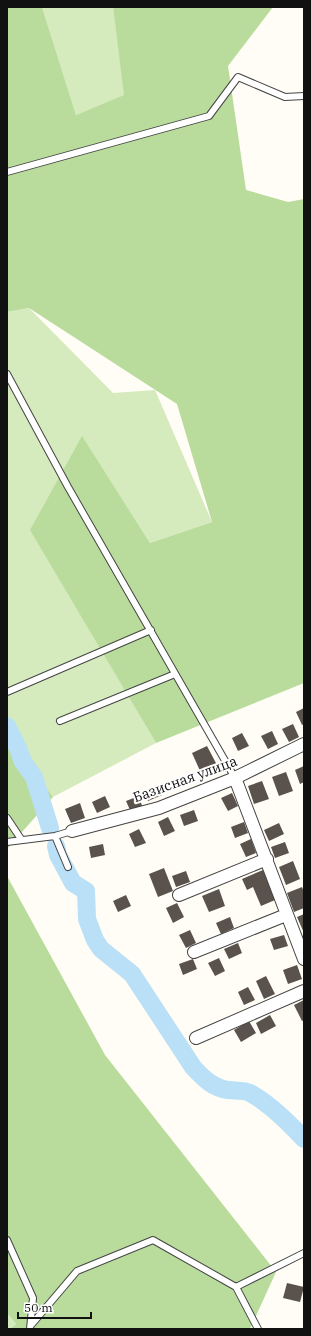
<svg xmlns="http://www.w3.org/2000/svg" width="311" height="1336" font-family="'IBM Plex Serif',serif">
<rect width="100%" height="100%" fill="#fffdf5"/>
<path fill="#d5ebbd" d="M42 7H113L125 95 76 115Z
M29 308 113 393 155 390 212 522 150 543 93 454 31 530 156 743 53 797 7 734V312Z
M7 1313 16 1324 10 1329H7Z"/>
<path fill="#b9dc9c" d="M7 7H42L76 115 124 95 113 7H273L228 66 246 190 288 202 304 199V683L156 743 30 530 82 436 150 543 212 522 177 404 29 308 7 312Z
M7 734 53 797 7 849Z
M7 876 105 1055 276 1272 250 1329H10L16 1324 7 1313Z"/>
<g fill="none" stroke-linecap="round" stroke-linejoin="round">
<path stroke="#b9e0f7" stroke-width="18" d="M7 726 18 748 23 762 34 777 50 828
M56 846 58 855 73 883 86 891 87 919 95 940 101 949 132 974 193 1067C203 1078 213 1088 228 1090 235 1091 243 1090 250 1093 269 1103 289 1123 304 1139"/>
</g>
<path fill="#5a524d" d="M304 708V724L302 725 296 712Z
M293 724 299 737 289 742 282 729Z
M272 731 278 744 268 749 261 736Z
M242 733 249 746 238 751 232 738Z
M207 746 217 765 201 773 192 753Z
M304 766V782L300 784 295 770Z
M286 772 293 791 279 796 272 777Z
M262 781 269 799 254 804 248 786Z
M157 785 162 795 148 801 144 791Z
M232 793 238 806 228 811 221 798Z
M105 796 110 807 97 813 92 802Z
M139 796 142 806 130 810 126 801Z
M80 803 85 818 71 823 65 809Z
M194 810 198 821 184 826 180 815Z
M168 817 175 831 164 836 158 822Z
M244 822 248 833 235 838 231 827Z
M279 823 284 834 269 841 264 830Z
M139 829 146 843 135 847 129 834Z
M251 839 256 853 246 857 240 844Z
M285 842 289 853 275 858 271 847Z
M103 844 105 855 91 858 89 847Z
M293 861 300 879 286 885 279 867Z
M164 868 173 891 158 897 149 874Z
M263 870 275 900 261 906 253 887 247 890 242 879Z
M186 871 190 882 176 887 172 876Z
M302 887 304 892V908L294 912 287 893Z
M219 889 225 906 209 912 202 896Z
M126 895 131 906 118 912 113 901Z
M177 903 184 917 173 923 166 908Z
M304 914V933L297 917Z
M230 917 234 928 221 934 216 923Z
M190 930 196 943 186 948 179 935Z
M284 935 288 946 274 950 270 939Z
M238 943 242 953 229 959 224 949Z
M219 958 225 971 215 976 208 963Z
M193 959 197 969 183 975 179 964Z
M297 965 302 979 288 984 283 970Z
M266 976 275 994 264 999 256 981Z
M248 987 255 1000 244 1005 238 992Z
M304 1000V1020L302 1021 294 1005Z
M270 1015 276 1026 261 1034 256 1023Z
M249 1021 256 1033 241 1042 234 1030Z
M287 1283 304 1287 300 1302 283 1298Z"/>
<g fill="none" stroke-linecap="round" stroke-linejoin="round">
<g stroke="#444" stroke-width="8">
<path id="service" d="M7 172 209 116 238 77 285 97 304 96
M7 374 68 487 235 778
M7 692 151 630
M60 721 175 674
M7 818 21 839
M55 836 68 867
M7 842 55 836 72 831
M7 1240 33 1298 30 1329
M236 1287 304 1253
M32 1324 77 1271 153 1240 236 1287 258 1329"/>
</g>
<g stroke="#444" stroke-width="14">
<path id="minor" d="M235 778 304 959
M72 831 159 808 235 778 304 744
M179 895 267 859
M194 952 286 915
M196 1038 304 991"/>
</g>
<use href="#service" stroke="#fff" stroke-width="6"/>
<use href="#minor" stroke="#fff" stroke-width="12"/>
</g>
<g text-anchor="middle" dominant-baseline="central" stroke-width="4" stroke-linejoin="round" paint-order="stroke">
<g font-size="14" fill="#111" stroke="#fff">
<text transform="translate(185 779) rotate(-20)">Базисная улица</text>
</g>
</g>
<rect width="311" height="1336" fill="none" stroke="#111111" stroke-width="16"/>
<path d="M18 1312v6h73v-6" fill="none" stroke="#111111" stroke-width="2"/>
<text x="24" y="1312" font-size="12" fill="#111111" stroke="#ffffff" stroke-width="3" paint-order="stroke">50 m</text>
</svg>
